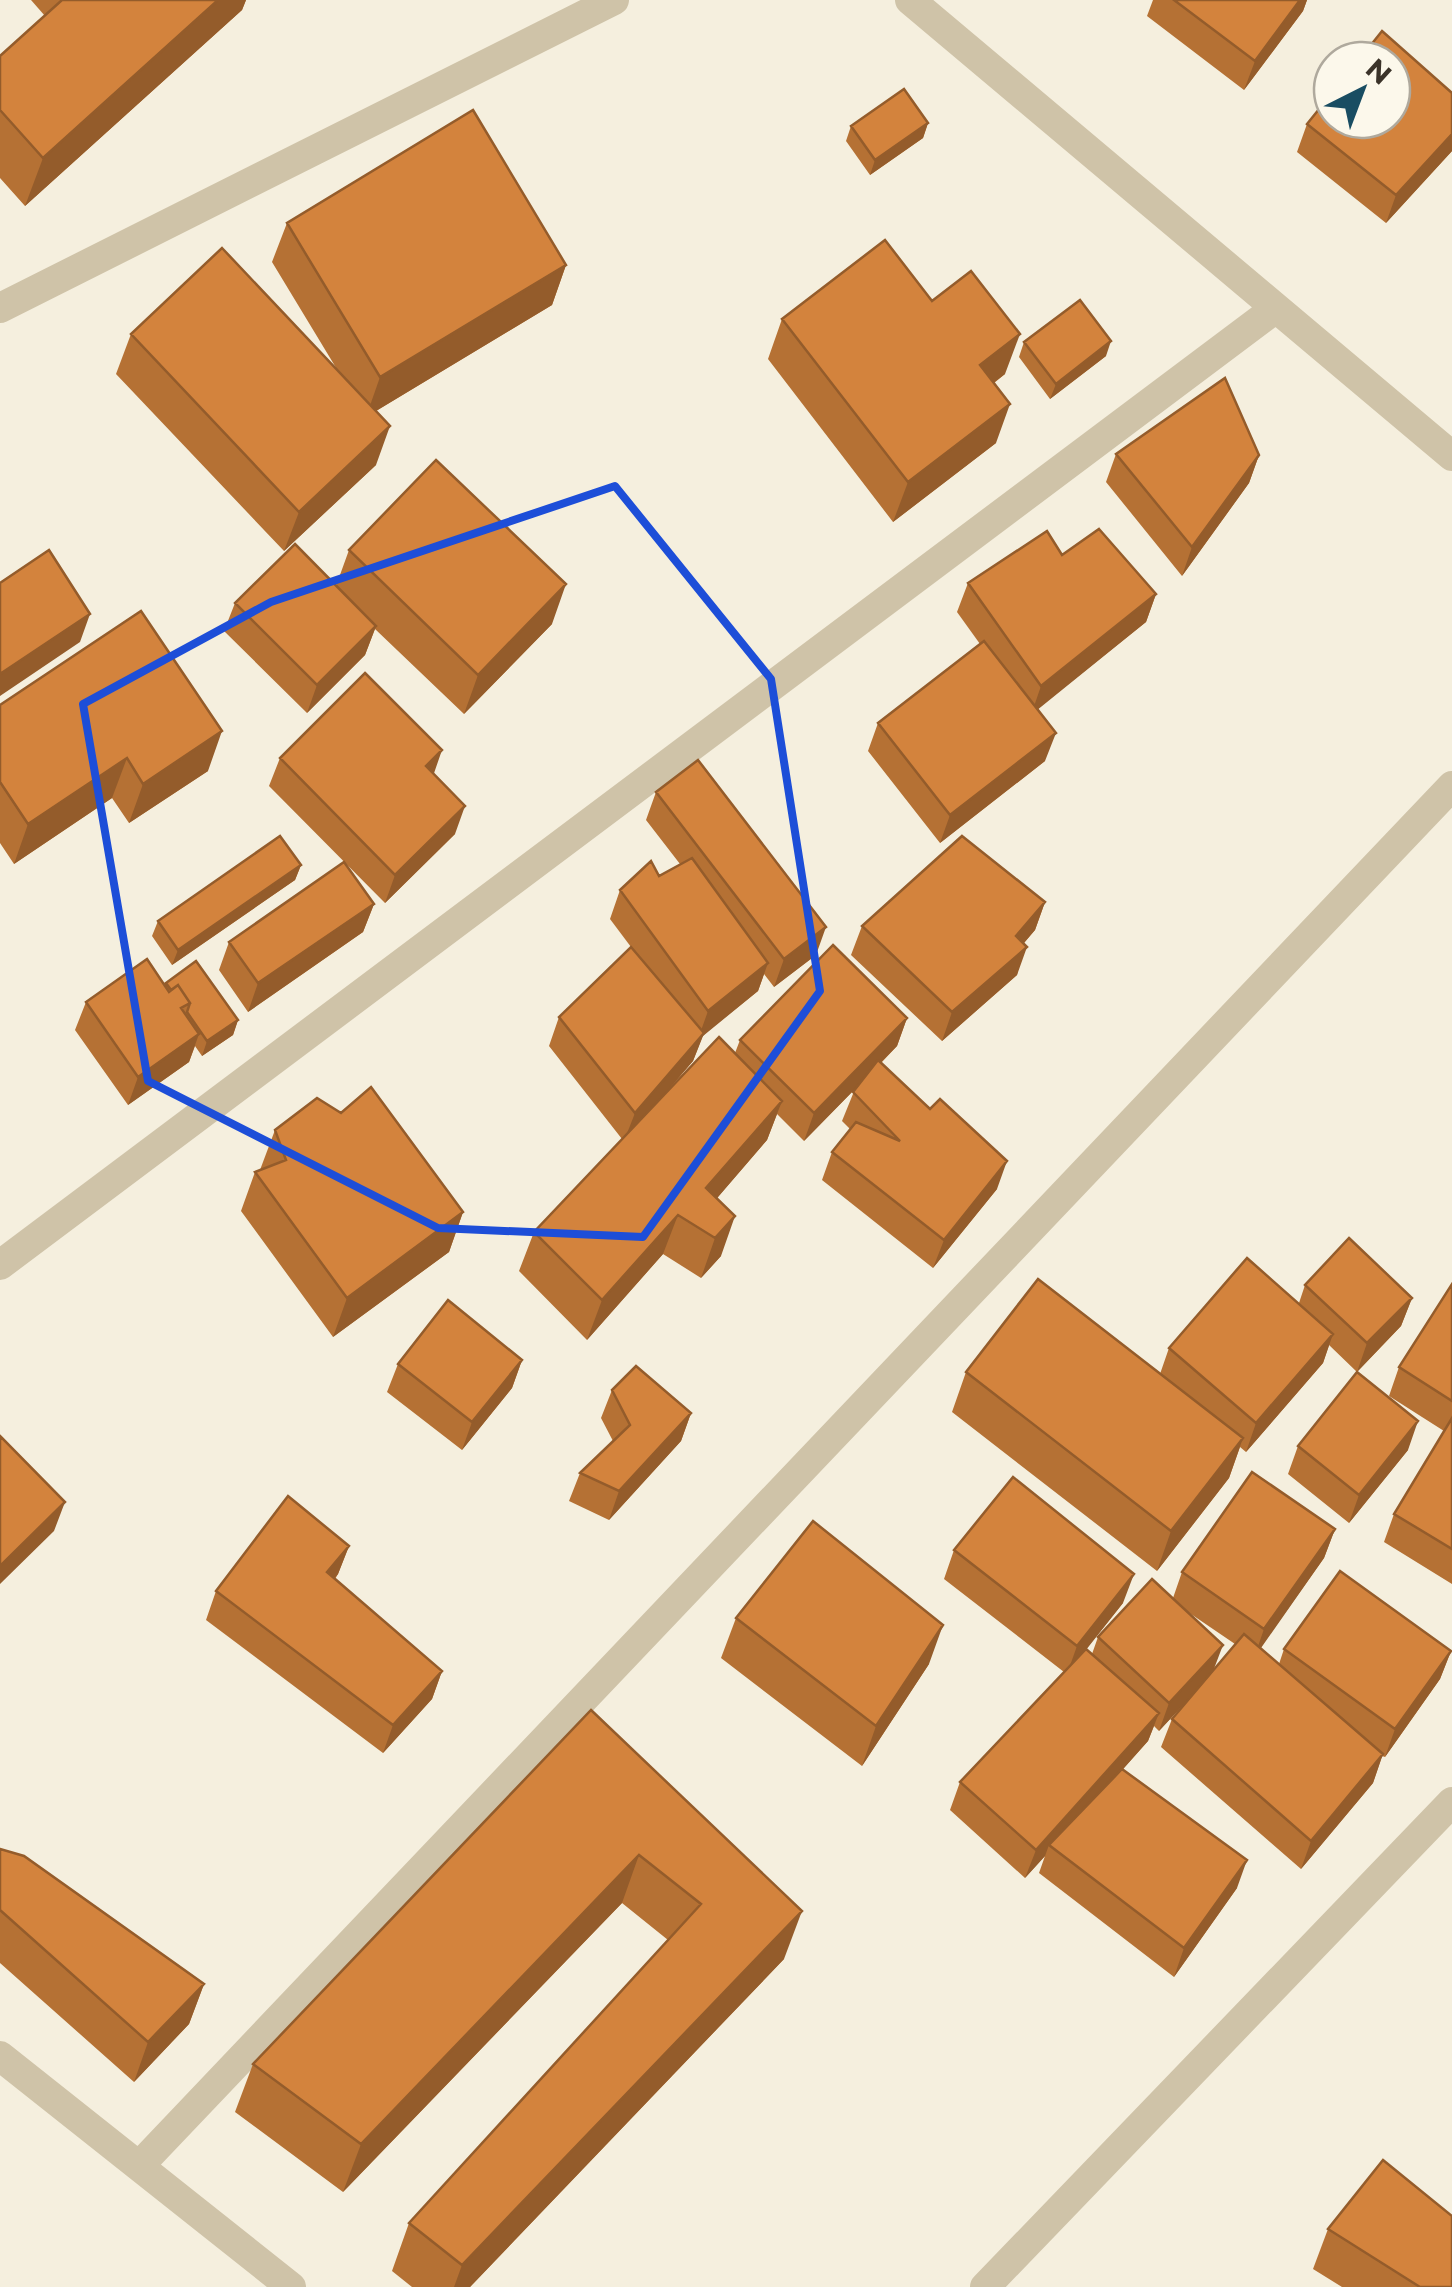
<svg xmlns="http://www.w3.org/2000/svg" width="1452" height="2287" font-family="Montserrat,sans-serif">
<rect width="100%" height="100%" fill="#f5efde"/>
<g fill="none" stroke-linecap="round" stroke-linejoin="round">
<path stroke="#cfc3a8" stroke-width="30" d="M910 0 1452 456
M0 308 614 0
M0 1265 1276 308
M0 2056 291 2287
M139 2166 1452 786
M985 2287 1452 1802"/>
</g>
<path fill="#b57134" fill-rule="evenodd" d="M31 0H246L242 10 25 206 0 178V56L45 16Z
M1153 0H1307L1303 11 1244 90 1147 16Z
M1452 93V151L1386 223 1297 152 1307 124Z
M928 123 923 138 870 175 846 141 851 126Z
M287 223 566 265 552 305 376 411V465L284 551 116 374 131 334 338 371 272 262Z
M932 301 1005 374 994 383 996 443 893 522 768 359 782 319Z
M1024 342 1106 356 1050 399 1019 357Z
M1116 454 1259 455 1249 483 1182 576 1106 482Z
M349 550 552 624 464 714 375 629 365 655 307 713 224 631 235 603 336 586Z
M1062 555 1156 594 1146 622 1037 709 1045 761 940 843 868 751 878 723 980 644 957 612 968 583Z
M0 705 208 771 129 823 112 798 14 864 0 843Z
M280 758 434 774 455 834 385 903 269 786Z
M656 792 816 955 774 987 764 974 758 991 703 1035 693 1061 664 1095 735 1053 740 1040 907 1018 897 1046 881 1063 997 1189 933 1268 822 1180 832 1152 850 1129 842 1121 855 1089 804 1141 777 1114 767 1140 717 1198 721 1256 701 1278 663 1254 587 1340 519 1271 534 1232 622 1139 549 1046 559 1017 631 947 610 919 620 890 659 876 680 864 646 820Z
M301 865 295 880 172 965 152 936 158 921Z
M1045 902 1035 930 1024 943 1017 975 942 1041 851 955 862 926Z
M374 904 363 932 248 1012 219 970 229 942Z
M166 983 238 1020 233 1035 202 1056 195 1046 189 1062 128 1105 75 1030 86 1002 165 986Z
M275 1130 463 1212 449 1252 333 1337 241 1211 255 1172 260 1170Z
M1452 1284V1584L1384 1542 1394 1514 1444 1431 1389 1396 1399 1367Z
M1305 1285 1412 1298 1401 1326 1357 1372 1329 1345 1323 1363 1246 1452 1240 1447 1229 1478 1157 1571 952 1412 966 1372 1160 1374 1169 1348 1299 1303Z
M522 1360 512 1388 462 1450 387 1392 398 1364Z
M612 1390 691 1413 681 1441 609 1520 569 1501 580 1473 613 1441 601 1418Z
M1298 1446 1408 1450 1349 1523 1288 1474Z
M1335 1529 1324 1558 1260 1648 1279 1664 1284 1649 1451 1651 1440 1679 1385 1757 1382 1756 1373 1783 1301 1869 1161 1747 1172 1719 1183 1705 1159 1731 1154 1726 1148 1741 1123 1769 1237 1888 1174 1977 1039 1873 1045 1856 1025 1878 950 1810 960 1782 1064 1672 944 1579 954 1550 1123 1603 1086 1649 1092 1654 1098 1637 1173 1598 1182 1572ZM1185 1610 1235 1644 1214 1669Z
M349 1546 338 1574 335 1579 442 1671 432 1699 383 1753 206 1620 216 1591Z
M736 1618 929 1664 862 1766 721 1658Z
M591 1710 784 1959 470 2287H412L392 2271 409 2223 668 1940 622 1903 343 2192 235 2112 253 2064Z
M0 1849 204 1984 189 2024 134 2082 0 1963Z
M1328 2229 1452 2287H1342L1313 2269Z"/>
<path fill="#945c2b" d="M218 0H246L242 10 25 206 43 158Z
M1300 0H1307L1303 11 1244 90 1255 61Z
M928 123 923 138 870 175 875 160Z
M1452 134V151L1386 223 1396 195Z
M566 265 552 305 366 417 380 377Z
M1020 334 1005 374 965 405 980 365Z
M1111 341 1106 356 1050 399 1056 384Z
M1010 404 996 443 893 522 908 482Z
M390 426 376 465 284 551 299 512Z
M1259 455 1249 483 1182 576 1192 547Z
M566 584 552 624 464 714 478 675Z
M1156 594 1146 622 1031 715 1041 686Z
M90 614 80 642 0 696V674Z
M376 626 365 655 307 713 317 685Z
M222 731 208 771 129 823 143 784Z
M1056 733 1045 761 940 843 950 815Z
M442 750 432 779 426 766Z
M127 758 112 798 14 864 28 824Z
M465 806 455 834 385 903 395 875Z
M301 865 295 880 172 965 178 950Z
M1045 902 1035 930 1006 964 1016 936Z
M374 904 363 932 248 1012 258 983Z
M826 927 816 955 774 987 784 959Z
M1027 947 1017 975 942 1041 952 1012Z
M768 963 758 991 703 1036 693 1061 624 1141 635 1113 698 1039 708 1011Z
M907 1018 897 1046 804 1141 814 1113Z
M238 1020 233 1035 202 1056 207 1041Z
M199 1034 189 1062 128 1105 138 1077Z
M782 1101 767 1140 694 1225 706 1188Z
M1007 1161 997 1189 933 1268 944 1240Z
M463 1212 449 1252 333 1337 347 1298Z
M678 1215 663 1254 587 1340 602 1300Z
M735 1216 721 1256 701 1278 715 1238Z
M1412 1298 1401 1326 1357 1372 1367 1343Z
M1333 1334 1323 1363 1246 1452 1256 1423Z
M522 1360 512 1388 462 1450 472 1422Z
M691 1413 681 1441 609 1520 619 1491Z
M1418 1421 1408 1450 1349 1523 1359 1495Z
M1243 1438 1229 1478 1157 1571 1171 1531Z
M65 1502 54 1531 0 1584V1566Z
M1335 1529 1324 1558 1254 1658 1264 1629Z
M349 1546 338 1574 317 1600 327 1572Z
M1134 1574 1123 1603 1067 1674 1077 1646Z
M943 1625 929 1664 862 1766 876 1726Z
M1223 1645 1212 1674 1159 1731 1169 1703Z
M1451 1651 1440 1679 1385 1757 1395 1729Z
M442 1671 432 1699 383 1753 393 1725Z
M1159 1713 1148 1741 1053 1848 1049 1845 1045 1856 1025 1878 1036 1850Z
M1383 1754 1373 1783 1301 1869 1311 1841Z
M639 1855 622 1903 343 2192 361 2144Z
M1247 1860 1237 1888 1174 1977 1184 1948Z
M802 1911 784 1959 470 2287H454L462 2265Z
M204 1984 189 2024 134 2082 148 2042Z"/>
<path fill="#d3833d" stroke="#945c2b" stroke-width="2.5" d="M62 0H218L43 158 0 110V56Z
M1174 0H1300L1255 61Z
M1382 31 1452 93V134L1396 195 1307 124 1332 93V120H1392V60H1359Z
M904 89 928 123 875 160 851 126Z
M473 110 566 265 380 377 287 223Z
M885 240 932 301 971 271 1020 334 980 365 1010 404 908 482 782 319Z
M222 248 390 426 299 512 131 334Z
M1080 300 1111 341 1056 384 1024 342Z
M1225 378 1259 455 1192 547 1116 454Z
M436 460 566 584 478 675 349 550Z
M1099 529 1156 594 1041 686 968 583 1047 531 1062 555Z
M295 544 376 626 317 685 235 603Z
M49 550 90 614 0 674V583Z
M141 611 222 731 143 784 127 758 28 824 0 782V705Z
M984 641 1056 733 950 815 878 723Z
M365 673 442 750 426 766 465 806 395 875 280 758Z
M698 760 826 927 784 959 656 792Z
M280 836 301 865 178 950 158 921Z
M962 836 1045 902 1016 936 1027 947 952 1012 862 926Z
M692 858 768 963 708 1011 620 890 651 861 659 876Z
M344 862 374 904 258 983 229 942Z
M833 945 907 1018 814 1113 740 1040Z
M631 947 704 1033 635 1113 559 1017Z
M147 959 169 992 178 985 190 1003 181 1008 199 1034 138 1077 86 1002Z
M196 961 238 1020 207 1041 187 1012 190 1003 178 985 171 990 166 983Z
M719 1037 782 1101 706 1188 735 1216 715 1238 678 1215 602 1300 534 1232Z
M878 1060 930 1109 940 1099 1007 1161 944 1240 832 1152 856 1122 900 1141 853 1092Z
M371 1087 463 1212 347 1298 255 1172 286 1160 275 1130 317 1098 341 1113Z
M1349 1238 1412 1298 1367 1343 1305 1285Z
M1247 1258 1333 1334 1256 1423 1169 1348Z
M1038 1279 1243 1438 1171 1531 966 1372Z
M1452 1284V1401L1399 1367Z
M448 1300 522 1360 472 1422 398 1364Z
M636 1366 691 1413 619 1491 580 1473 630 1425 612 1390Z
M1357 1372 1418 1421 1359 1495 1298 1446Z
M1452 1418V1549L1394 1514Z
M0 1436 65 1502 0 1566Z
M1252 1472 1335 1529 1264 1629 1182 1572Z
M1013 1477 1134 1574 1077 1646 954 1550Z
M288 1496 349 1546 327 1572 442 1671 393 1725 216 1591Z
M813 1521 943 1625 876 1726 736 1618Z
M1340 1571 1451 1651 1395 1729 1284 1649Z
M1152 1579 1223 1645 1169 1703 1098 1637Z
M1244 1634 1383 1754 1311 1841 1172 1719Z
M1086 1649 1159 1713 1036 1850 960 1782Z
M591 1710 802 1911 462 2265 409 2223 701 1904 639 1855 361 2144 253 2064Z
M1122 1769 1247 1860 1184 1948 1049 1845Z
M0 1849 24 1856 204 1984 148 2042 0 1910Z
M1383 2160 1452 2216V2287H1420L1328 2229Z"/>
<path fill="none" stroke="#1d4ed8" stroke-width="8" stroke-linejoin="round" d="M615 486 771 679 820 991 643 1237 438 1228 148 1081 83 704 271 602Z"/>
<g transform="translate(1362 90) rotate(42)"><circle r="48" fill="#fcf8eb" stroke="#afa99d" stroke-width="2.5"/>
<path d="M0-8L18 38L0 25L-18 38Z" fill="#194d62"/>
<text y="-15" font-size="28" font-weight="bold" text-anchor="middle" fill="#3b3329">N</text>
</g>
</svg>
